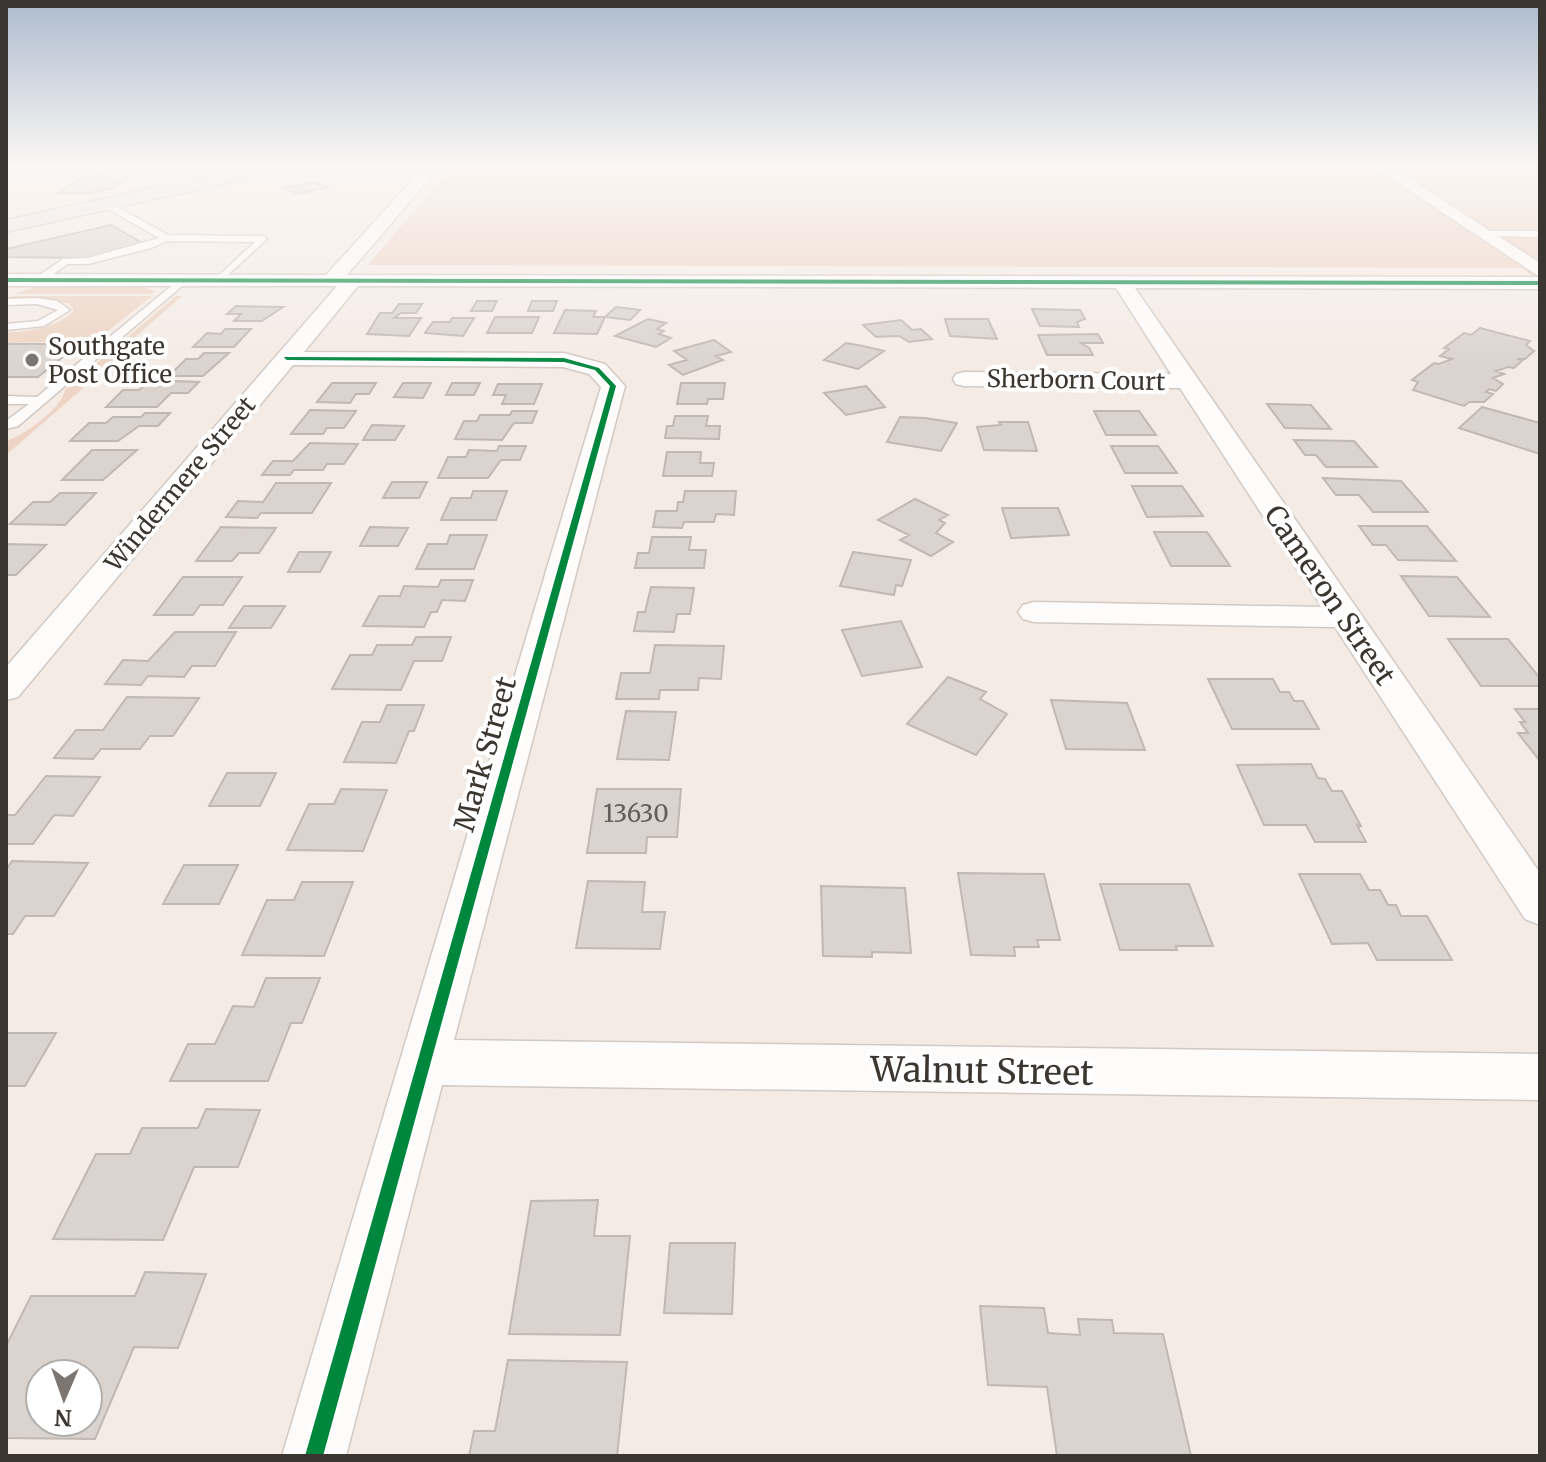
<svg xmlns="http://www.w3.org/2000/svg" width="1546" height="1462" font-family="Merriweather,serif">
<rect width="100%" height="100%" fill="#f5ebe5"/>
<path fill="#edd4c4" d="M453 165H1540V281L1521 268 368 265Z
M41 286H143L156 292 150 294H12Z
M11 296H152L95 341 6 343V332C28 332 59 328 74 310L68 303 10 300Z
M176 296H182L127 344 133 345 6 455V441C24 436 62 408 65 390Z"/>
<path fill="#dbd3cd" stroke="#c0b8b3" stroke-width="2" fill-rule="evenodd" d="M139 165 148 166 112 188 91 193H57L83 178Z
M316 182 328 187 299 194 283 188Z
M111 225 144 244 90 258 6 257V249Z
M477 301H497L492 311H471Z
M532 301H557L553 311H528Z
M399 304H422L416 313H401L394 318H421L409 336 367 334 380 313H392Z
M236 306 283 307 262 321H234L241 314H227Z
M616 307 640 310 630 320 605 317Z
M1032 309 1080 310 1085 319 1077 322 1079 327 1040 326Z
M565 310 596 311 593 317H605L597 334 554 333Z
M495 317H539L532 333H487Z
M452 318H474L463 336 425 333 433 322H450Z
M648 319 666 323 657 329 664 331 659 334 671 338 656 347 615 336Z
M945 319H988L997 339 950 336Z
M901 320 912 330 921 329 932 339 909 342 899 336 876 337 863 325Z
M1480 328 1530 341 1526 345 1534 351 1525 359H1517L1523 360 1514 368 1508 367 1496 371 1504 374 1493 378 1503 384 1496 391 1489 389 1486 392 1493 394 1484 402H1469L1464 406 1413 390 1418 382 1412 380 1434 363 1439 364 1452 359 1440 356 1449 349 1444 348 1464 333 1471 335Z
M225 329H251L234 347H193L207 333 221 334Z
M1098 334 1103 343H1081L1089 348 1093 355H1047L1038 335Z
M714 340 731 352 716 356 723 360 683 375 669 365 687 360 674 351Z
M846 343 863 346 884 351 858 369 824 360Z
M6 344H79L38 377H6Z
M204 353H229L203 376H169L186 359H198Z
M175 381 199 382 188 393H171L157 407H106L123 390H139L145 385H172Z
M332 383H376L369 394H356L350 403 317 402Z
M403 383H431L423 398 394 397Z
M452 383H480L474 395H446Z
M681 383H725L723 399H708L707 404H677Z
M498 384H542L534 404H502L506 395H493Z
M866 386 885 407 846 415 824 393Z
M1267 404 1311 405 1331 429 1285 428Z
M1482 407 1540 423V454L1459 428Z
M310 410 356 411 344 428H327L323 434H291Z
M512 411H537L532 423H514L502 440 455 439 464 421H477L480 415H510Z
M1094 411H1139L1156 435H1106Z
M145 413H170L158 426H139L118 441H70L89 423H106L113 417H141Z
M675 416H708L706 426H720L719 439 665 438 667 426H673Z
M900 417 925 418 957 423 941 451 887 442Z
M999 422H1028L1037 451 984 450 977 427 1001 425Z
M372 425 404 426 395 440H363Z
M1294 440 1354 441 1377 467H1326L1316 455H1305Z
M310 443 358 444 344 464H327L323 470H294L290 475H262L273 461H293Z
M499 446H526L520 460H501L488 478H438L448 457H466L469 450 497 451Z
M1111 446H1158L1177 473H1125Z
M92 450H137L103 480H62Z
M667 452H701L700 463H714L712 476H663Z
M1323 478 1401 481 1428 512H1373L1359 495H1336Z
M392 482H427L419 498H383Z
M276 483H331L312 513H261L257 518 226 517 238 501 263 502Z
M1132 486H1182L1203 516 1147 517Z
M473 491H507L496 520H441L451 498H471Z
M685 491H736L734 515 716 514 714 522H684L682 528 653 527 656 511H677L678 502H683Z
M60 493H96L65 525 10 524 33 502H50Z
M915 499 948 515 939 520 945 523 936 533 953 542 931 556 900 540 909 535 878 520Z
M1002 508H1058L1069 535 1011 538Z
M1359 526H1427L1456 561 1398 560 1386 545H1373Z
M221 527 276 528 259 553H239L232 561H196Z
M370 527 408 528 398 546H360Z
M1154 532H1207L1230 566H1171Z
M450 535H487L474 569H416L428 544H447Z
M652 537H691L689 550H706L704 568H635L638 553H649Z
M6 544 46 545 16 575H6Z
M299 552H331L320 572H288Z
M853 552 911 560 902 586 896 585 894 595 840 586Z
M1401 576 1457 577 1490 617 1429 616Z
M183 577H242L223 605H200L193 615H154Z
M441 580H473L465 601 442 600 437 612H431L424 627 363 626 379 596H400L404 586 438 587Z
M651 587 694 588 690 614H677L674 632 634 631 638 612H645Z
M244 606H285L271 628H229Z
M901 621 922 667 862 676 842 630Z
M175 632H236L215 666H192L184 677 148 676 141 685 105 684 123 660 148 661Z
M416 637H451L442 661H414L401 690 332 689 350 655H372L377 645H412Z
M1448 639H1508L1540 678V686H1481Z
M655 645 724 646 721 679 699 678 698 690H660L659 699H616L621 673H650Z
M948 677 986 692 980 699 1007 714 976 755 907 724Z
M1208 679H1273L1280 692H1289L1294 701H1303L1319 729H1232Z
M127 697 199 698 173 736H150L140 749H101L93 759 54 758 76 730H103Z
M1051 700 1127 703 1145 750 1066 749Z
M387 705H424L414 731H409L396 763 344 762 362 722H380Z
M1515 709H1540V761L1518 733H1528L1520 722H1525Z
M626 711 676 712 669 760 617 759Z
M1311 764 1318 778 1325 779 1332 791H1342L1361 826 1357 825 1366 842H1315L1306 825H1264L1237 765Z
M227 773H276L260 806H209Z
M46 776 100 777 73 816 54 815 33 844H6V815H15Z
M341 789 387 790 363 851 287 850 309 804H334Z
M597 789H681L677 837H647L646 853H587Z
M12 861 88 863 54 916H25L13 934H6V870Z
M184 865H238L219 904H163Z
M958 873 1044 874 1060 940H1037L1039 947H1014L1015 956 971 955Z
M1299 874H1360L1369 890H1380L1388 905H1396L1401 916H1427L1452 960H1377L1368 943 1332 944Z
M588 881 645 882 642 912H665L660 949 576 948Z
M302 882H353L324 956 242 955 267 900H294Z
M1100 884H1189L1213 946H1176L1177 950H1120Z
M821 886 905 888 911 953 872 952V957L823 956Z
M266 978H320L302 1023H291L268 1081H170L188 1044H215L233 1006 254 1007Z
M6 1033H56L25 1086H6Z
M206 1109 260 1110 238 1167H194L163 1240 53 1239 96 1154H130L142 1128H198Z
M598 1200 594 1236H630L620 1335 509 1334 531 1201Z
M670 1243H735L732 1314 664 1313Z
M145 1272 206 1274 178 1348 134 1347 95 1439 6 1438V1346L31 1296H135ZM40 1374H88V1422H40Z
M980 1306 1044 1308 1048 1333 1080 1335 1078 1319 1112 1320 1114 1333 1163 1334 1191 1456H1057L1047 1387 988 1385Z
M508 1360 627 1362 617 1456H469L474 1431H495Z"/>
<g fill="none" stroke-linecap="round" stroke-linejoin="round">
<g stroke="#d1c9c4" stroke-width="3">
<path id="service" d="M103 202H109L168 235 263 236 267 239 219 283 216 282V278L255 242 167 241 151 248 88 264H68L40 283H34V279L63 259 88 258 159 238 103 206Z
M1484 231H1540V237L1481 236Z
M181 278 189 280 18 426 6 429V421L29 404H6V396L37 397Z
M37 298 57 301 70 310 44 326 6 330V324L38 321 58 310 37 304 6 305V299Z"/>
</g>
<g stroke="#d1c9c4" stroke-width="3">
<path id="minor" d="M191 165H208L168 195H156V189Z
M426 165H441L347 275 1540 277V289L1135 288 1540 873V925L1525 919 1335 627 1034 622 1023 619 1018 612 1023 605 1034 602 1322 607 1180 388 964 386 956 384 953 379 956 374 964 372 1171 374 1116 288 358 286 304 352 564 353 605 364 625 386 454 1040 1540 1054V1100L442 1085 346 1456H282L601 387 589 374 563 367 293 365 18 697 6 700V667L337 286H6V274L326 275Z
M1371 165H1388L1540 263V277Z"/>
</g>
<g stroke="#ccc8c4" stroke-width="3">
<path id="primary" d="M260 165H295L286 170 6 232V220Z"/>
</g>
<path stroke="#dcd9d7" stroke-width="2" stroke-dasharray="2 2" stroke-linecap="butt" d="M1018 165 1084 179 1375 194
M1202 174 1212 181
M1212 180 1279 187
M1478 183 1489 190
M1465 190 1540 191
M1515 192 1528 199
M1300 193 1307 196V209L1300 221
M1051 197 1042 184 1061 177"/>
<use href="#service" fill="#fefcfb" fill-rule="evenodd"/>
<use href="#minor" fill="#fefcfb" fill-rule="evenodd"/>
<use href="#primary" fill="#ece6e2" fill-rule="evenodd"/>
<g stroke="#fff" stroke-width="5">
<path id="cycleway" d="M6 278 1540 281V285L6 282Z
M285 357 564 358 599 368 616 386 323 1456H305L610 386 595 370 564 362 287 360 284 358Z"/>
</g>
<use href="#cycleway" fill="#00873e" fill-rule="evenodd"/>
</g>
<linearGradient id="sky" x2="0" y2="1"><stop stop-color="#adbccf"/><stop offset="0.45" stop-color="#faf6f3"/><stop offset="1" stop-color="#faf6f3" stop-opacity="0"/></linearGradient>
<rect width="1546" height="370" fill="url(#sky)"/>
<circle fill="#7d7570" stroke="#fff" stroke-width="3" cx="32" cy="360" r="8"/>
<g text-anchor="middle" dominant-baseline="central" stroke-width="8" stroke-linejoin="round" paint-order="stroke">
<g font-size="24" fill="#3c3631" stroke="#fff" text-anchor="start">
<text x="48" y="346">Southgate<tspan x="48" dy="28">Post Office</tspan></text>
</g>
<g font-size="24" fill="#3c3631" stroke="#fff">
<text transform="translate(1076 380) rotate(1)">Sherborn Court</text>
<text transform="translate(180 484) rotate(-50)">Windermere Street</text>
</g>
<g font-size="24" fill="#645d58">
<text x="636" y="813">13630</text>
</g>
<g font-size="28" fill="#3c3631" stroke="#fff">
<text transform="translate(1330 595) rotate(56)">Cameron Street</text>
<text transform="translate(485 754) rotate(-74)">Mark Street</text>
</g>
<g font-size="34" fill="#3c3631" stroke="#fff">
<text transform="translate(982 1071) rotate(1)">Walnut Street</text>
</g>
</g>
<rect width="1546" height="1462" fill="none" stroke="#3c3631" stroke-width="16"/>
<g transform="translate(64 1398) rotate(182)"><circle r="38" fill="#ffffff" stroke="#b1afad" stroke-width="2"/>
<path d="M0-6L14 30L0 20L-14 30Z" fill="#7d7570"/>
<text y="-12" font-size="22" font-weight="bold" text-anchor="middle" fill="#3c3631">N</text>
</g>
</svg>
